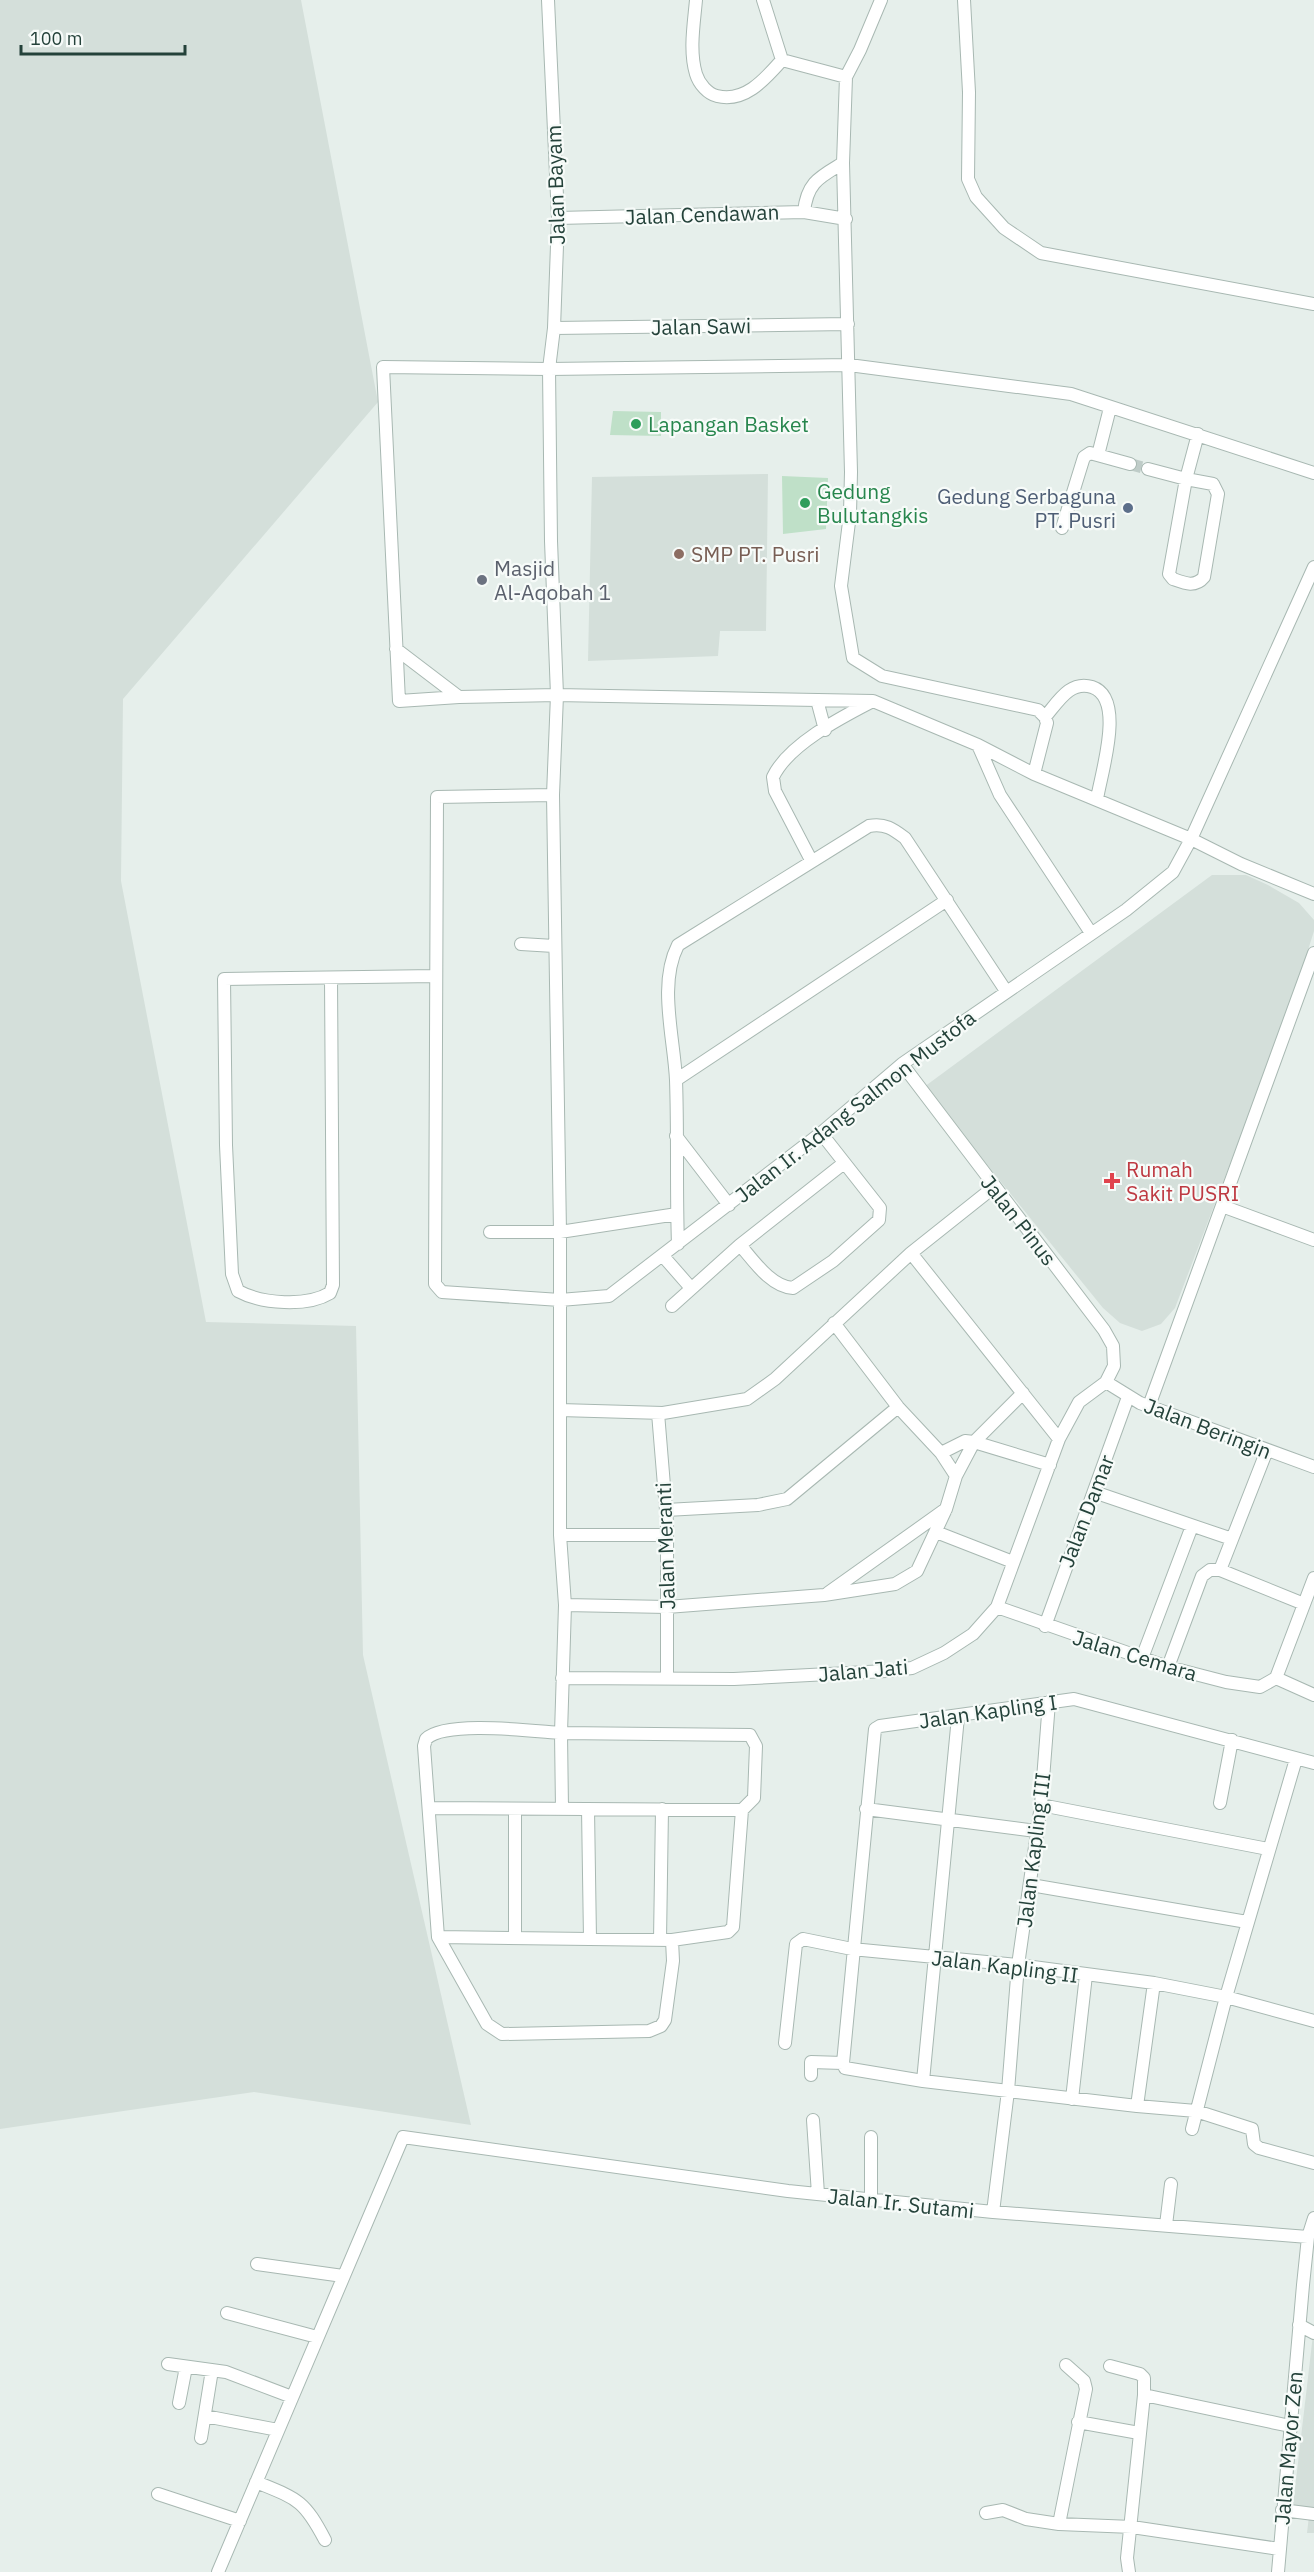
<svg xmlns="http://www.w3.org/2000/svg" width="1314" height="2572" font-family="'IBM Plex Sans',sans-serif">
<rect width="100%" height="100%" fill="#e6efeb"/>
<path fill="#d4dfda" d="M0 0H301L378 402 123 699 121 881 206 1322 356 1326 363 1655 471 2125 254 2092 0 2129Z
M768 474 766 631H720L718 656 588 661 592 477Z
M1212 875H1246L1268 885 1299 903 1314 920V931L1291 1004 1175 1308 1161 1324 1142 1331 1120 1323 1103 1308 924 1087Z
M1314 2326V2533H1307L1309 2516 1292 2514Z"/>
<path fill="#bfe0c8" d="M613 411 661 412V436L610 435Z
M782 476 828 478 826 529 783 534Z"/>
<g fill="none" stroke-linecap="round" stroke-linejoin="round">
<path stroke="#bfccc8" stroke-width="12" stroke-dasharray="12 6" stroke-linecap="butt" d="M1130 464 1148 469"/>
<g stroke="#a8b8b2" stroke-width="14">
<path id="minor" d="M696 0C694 23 689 51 696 74 699 84 708 94 717 96 745 103 765 79 782 60
M763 0 782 60 846 77 860 50 881 0
M964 0 969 92 968 179 976 197 1004 228 1041 253 1314 304
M846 77 843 163 851 472 850 514 841 586 853 658 882 676 1038 710 1045 717 1047 723 1034 774
M804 212C807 182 820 177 843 163
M558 218 804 212 846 219
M554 328 848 324
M1098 455 1110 408
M1148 469 1186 479 1198 434
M1186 479 1213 484 1218 494 1204 577C1195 588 1184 583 1173 579L1169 574Z
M1062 528 1084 457 1090 453 1130 464
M1314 567 1191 839 1241 864 1314 894
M396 649 459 697
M817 700 825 730
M1045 717C1058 702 1070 680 1092 687 1126 698 1101 773 1097 799
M978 745 1000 795 1091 933
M553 795 437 797 435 1284 442 1292 560 1300 609 1296 821 1133 902 1064 1126 910 1173 872 1191 839 1034 774 978 745 873 701 557 695 459 697 399 701 383 367 549 369 849 365 1071 394 1314 473
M811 860 775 791 773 777C788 745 840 718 871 702
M521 944 554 946
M331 978 333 1285 330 1293C307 1307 262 1304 238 1291L232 1274 226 1145 224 979 436 976
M676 1080 947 900
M676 1136 729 1205
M994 1187 911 1253 1059 1439
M1222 1206 1314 1240
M490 1232H560L677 1214
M678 1244C676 1190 678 1135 676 1080 674 1037 658 984 678 945L869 826C885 823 893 829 905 838L1006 991
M740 1245C753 1260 771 1287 793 1288L833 1261 879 1220 880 1208 821 1133
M663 1256 691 1288
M672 1306 740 1245 844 1163
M834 1323 898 1407 941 1453 956 1476
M1106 1382 1140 1403 1314 1467
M1149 1406 1314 953
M560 1410 663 1413 747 1399 775 1379 911 1253
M658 1413 667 1522V1679
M1267 1450 1220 1570 1304 1604
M941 1453 965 1441 974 1442 1050 1465
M1094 1492 1232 1539
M666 1510 758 1505 787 1499 898 1407
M936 1532 1013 1562
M560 1535H667
M828 1593 946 1509
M565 1605 667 1607 824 1595 895 1584 917 1571 946 1509 956 1476 974 1442 1023 1393
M997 1607 1168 1667 1226 1682 1260 1687 1276 1678
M1045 1626 1128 1397
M1142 1658 1192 1526
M1168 1667 1202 1576 1210 1570H1220
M562 1678 734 1679 886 1671 912 1668 944 1653 973 1634 997 1607 1059 1439 1079 1402 1106 1382 1114 1366 1113 1346 1104 1330 902 1064
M1276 1678 1314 1578
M1276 1678 1314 1695
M1220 1803 1232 1740
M1041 1805 1268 1849
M430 1808 742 1810 754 1798 756 1746 750 1735 561 1733 565 1605 560 1535V1232L553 795 557 695 551 541 549 369 554 328 558 218 548 0
M562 1809 561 1733C532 1731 445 1720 426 1739L424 1746 438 1937 487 2024 502 2034 649 2031 661 2026 665 2020 673 1961 672 1940
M588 1809 590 1939
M866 1809 1036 1831
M1031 1885 1247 1922
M438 1937 672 1940 728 1932 733 1927 742 1810
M515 1938V1809
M660 1940 662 1809
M1154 1983 1137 2106 923 2081 845 2068 843 2063 875 1729 880 1726 1074 1699 1314 1763
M785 2043 796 1944 803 1939 852 1949 1018 1965 1154 1983 1226 1997 1314 2021
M811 2075V2062L843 2063
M923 2081 958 1717
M1072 2099 1086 1975
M1137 2106 1196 2111 1252 2129 1254 2144 1259 2148 1314 2163
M813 2120 818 2194
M1192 2129 1226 1997 1296 1759
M871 2137V2199
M993 2212 1008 2091 1018 1965 1041 1805 1049 1702
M1166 2225 1171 2184
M257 2264 343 2276
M227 2313 317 2337
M1299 2325 1314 2333
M168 2364 226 2372 292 2397
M1066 2365 1084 2381 1086 2389 1059 2524 1132 2527 1279 2549
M1110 2366 1140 2374 1144 2378V2395L1290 2426
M179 2403 186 2367
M205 2416 278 2430
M1078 2422 1139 2433
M201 2438 212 2370
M256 2482C298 2499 304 2500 325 2540
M158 2494 240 2521
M1282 2510 1314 2514
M986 2513 1003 2510 1026 2519 1059 2524
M218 2572 403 2137 788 2191 993 2212 1308 2237
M1129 2572 1127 2558 1144 2395
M1278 2572 1303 2285 1308 2237 1314 2218"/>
</g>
<use href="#minor" stroke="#fff" stroke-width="12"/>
</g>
<g fill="#2e9e5b" stroke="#f7fbf9" stroke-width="2">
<circle cx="636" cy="424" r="6"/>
<circle cx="805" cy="503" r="6"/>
</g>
<circle fill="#5c6f8a" stroke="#f7fbf9" stroke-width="2" cx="1128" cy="508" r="6"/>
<circle fill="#8d6e63" stroke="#f7fbf9" stroke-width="2" cx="679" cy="554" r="6"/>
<circle fill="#6b7280" stroke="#f7fbf9" stroke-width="2" cx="482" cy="580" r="6"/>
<path fill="#e0444e" stroke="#f7fbf9" stroke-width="2" d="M1109 1172h6v6h6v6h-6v6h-6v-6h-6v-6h6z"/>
<g text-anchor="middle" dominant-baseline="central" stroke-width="4.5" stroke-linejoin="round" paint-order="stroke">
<g font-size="21" fill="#24423a" stroke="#f7fbf9">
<text transform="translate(555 185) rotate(-92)">Jalan Bayam</text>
<text transform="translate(702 214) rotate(-2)">Jalan Cendawan</text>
<text transform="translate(701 326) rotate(-1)">Jalan Sawi</text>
<text transform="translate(855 1106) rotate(-38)">Jalan Ir. Adang Salmon Mustofa</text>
<text transform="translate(1019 1220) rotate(52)">Jalan Pinus</text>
<text transform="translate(1208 1428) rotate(21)">Jalan Beringin</text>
<text transform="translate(1086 1511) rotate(-69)">Jalan Damar</text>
<text transform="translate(665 1546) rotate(-92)">Jalan Meranti</text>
<text transform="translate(1135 1655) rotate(17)">Jalan Cemara</text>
<text transform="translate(863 1670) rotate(-5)">Jalan Jati</text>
<text transform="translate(988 1711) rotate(-8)">Jalan Kapling I</text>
<text transform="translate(1033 1850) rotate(-83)">Jalan Kapling III</text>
<text transform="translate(1005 1966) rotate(7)">Jalan Kapling II</text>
<text transform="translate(901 2203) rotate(6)">Jalan Ir. Sutami</text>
<text transform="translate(1288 2448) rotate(-85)">Jalan Mayor Zen</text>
</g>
<g font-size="21" fill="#27864d" stroke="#f7fbf9" text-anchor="start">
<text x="648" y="424">Lapangan Basket</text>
<text x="817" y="491">Gedung<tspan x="817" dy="24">Bulutangkis</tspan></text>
</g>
<g font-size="21" fill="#4e5e75" stroke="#f7fbf9" text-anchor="end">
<text x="1116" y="496">Gedung Serbaguna<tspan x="1116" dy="24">PT. Pusri</tspan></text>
</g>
<g font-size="21" fill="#785e54" stroke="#f7fbf9" text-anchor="start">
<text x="691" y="554">SMP PT. Pusri</text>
</g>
<g font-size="21" fill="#5b616d" stroke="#f7fbf9" text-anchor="start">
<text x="494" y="568">Masjid<tspan x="494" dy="24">Al-Aqobah 1</tspan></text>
</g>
<g font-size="21" fill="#be3a42" stroke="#f7fbf9" text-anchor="start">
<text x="1126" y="1169">Rumah<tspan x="1126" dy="24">Sakit PUSRI</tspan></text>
</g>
</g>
<path d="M21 45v9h164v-9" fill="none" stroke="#24423a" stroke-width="3"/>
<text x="30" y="45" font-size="18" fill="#24423a" stroke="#f7fbf9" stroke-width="4.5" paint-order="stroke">100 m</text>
</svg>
